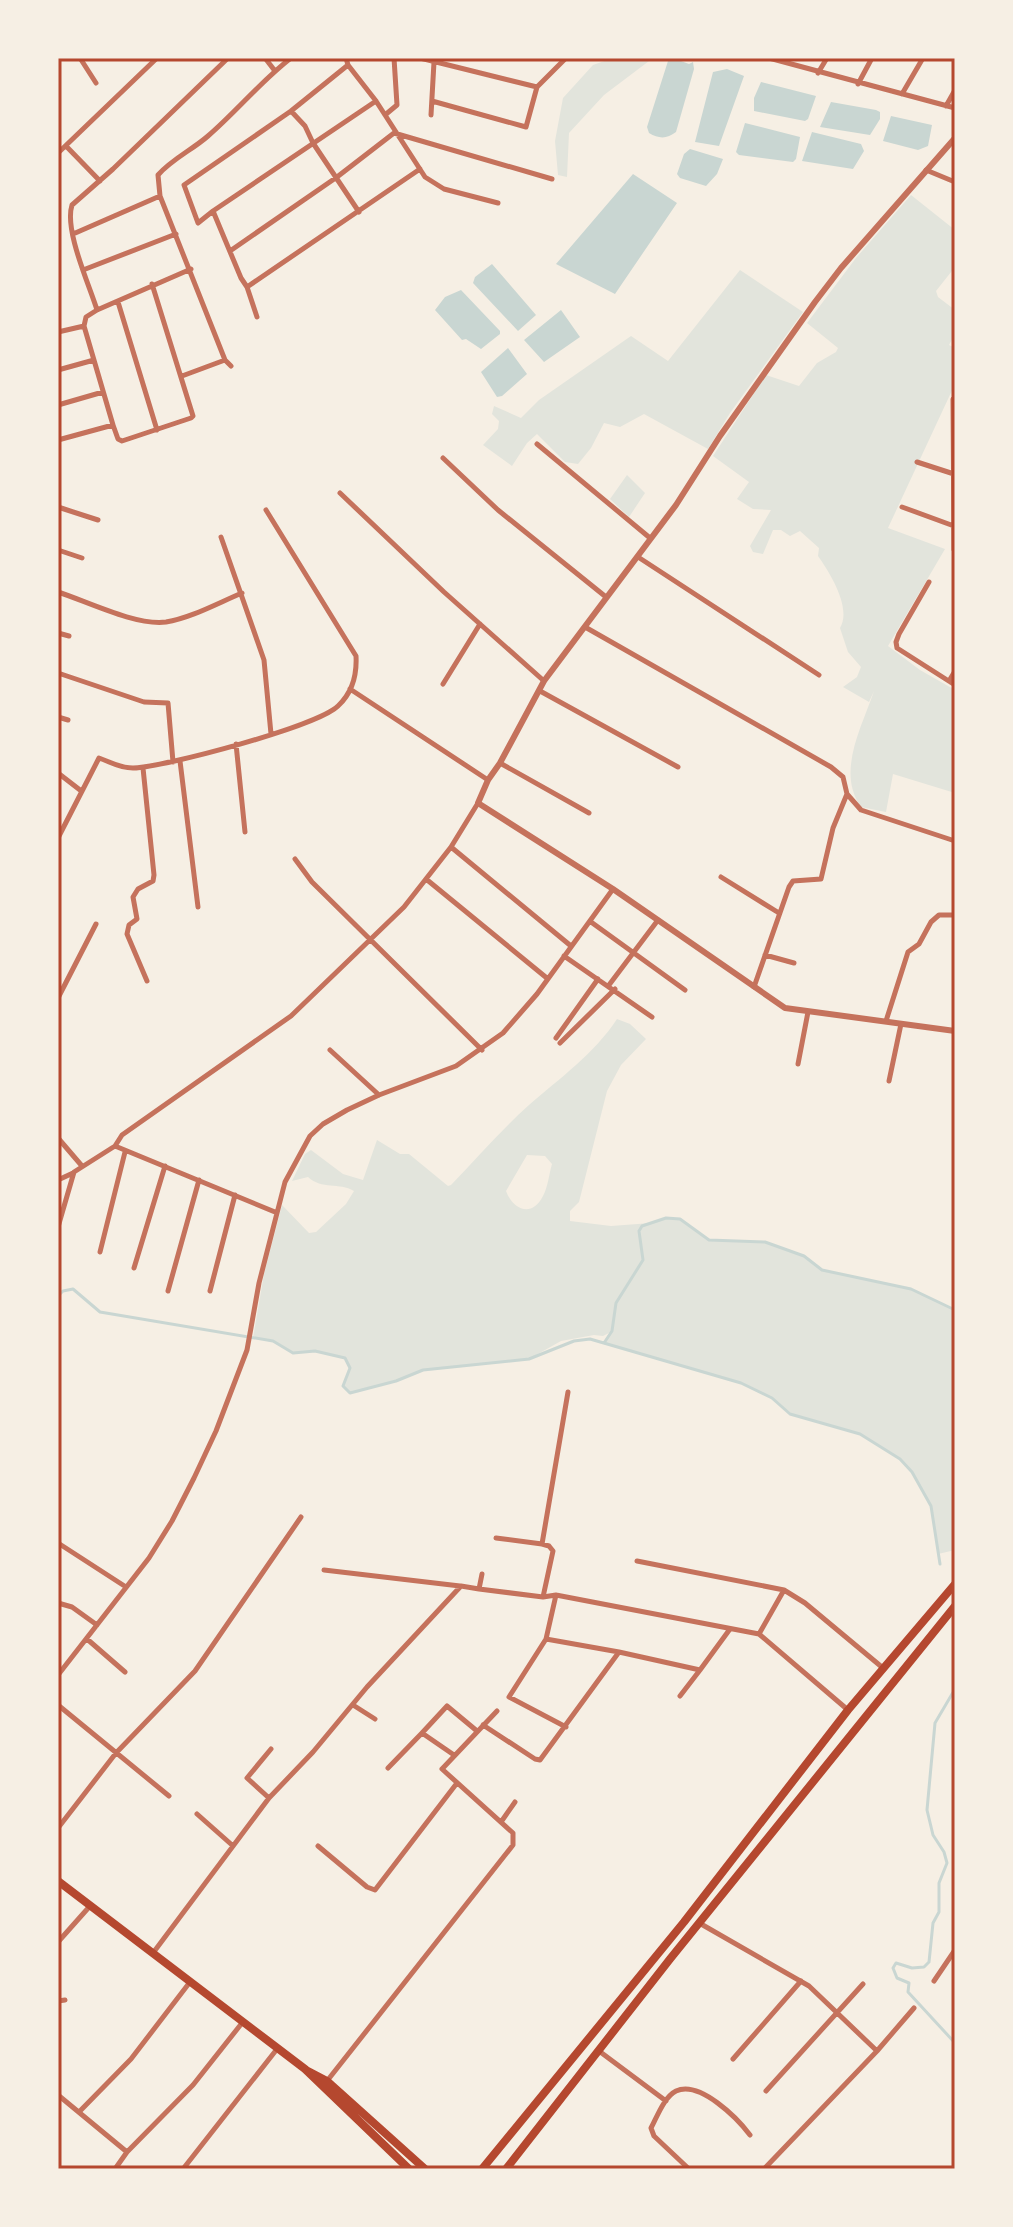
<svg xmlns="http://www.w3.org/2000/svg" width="1013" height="2227" font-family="Inter,sans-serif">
<rect width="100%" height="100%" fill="#f6efe4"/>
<path fill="#e2e4dc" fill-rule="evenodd" d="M613 58H653L604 95 569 133 567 177 558 175 555 141 563 98 593 65Z
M911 195 955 230V267L936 291 938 297 955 310V334L949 345 955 348V384L888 528 945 549 888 646 920 670 955 690V793L893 774 886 812 861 807C836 772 862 727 874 691L869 702 843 687 857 677 861 667 848 652 840 628C852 608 830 573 818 556L819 548 800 531 790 536 781 530H773L763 554 753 552 750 546 771 510 753 509 737 499 749 482 713 456 766 375 799 386 817 363 836 352 838 348 807 323 856 258Z
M740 270 803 312 730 413 708 449 644 414 620 427 604 423 591 448 578 464 565 462 537 434 527 443 512 466 483 445 498 429 499 421 492 414 494 406 521 418 539 400 631 336 668 361Z
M627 475 645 493 629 517 610 499Z
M617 1019 630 1024 646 1039 621 1065 607 1091 579 1202 570 1211V1221L611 1226 651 1223 666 1218 680 1219 709 1240 765 1242 804 1256 822 1270 911 1289 955 1310V1522L952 1525 955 1530V1550L938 1554 931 1505 912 1472 900 1459 860 1434 790 1414 772 1398 741 1383 604 1343 611 1332 603 1336 594 1335 561 1341 529 1359 423 1370 396 1381 350 1393 343 1386 350 1369 345 1358 315 1352 293 1353 273 1341 253 1338 264 1274 282 1205 309 1233 316 1232 346 1204 354 1191C339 1182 322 1190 308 1177L292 1181 305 1154 311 1150 343 1174 363 1180 377 1140 400 1154H409L448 1186 451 1185C477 1158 501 1130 529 1105 560 1078 594 1054 617 1019ZM527 1155 545 1156 552 1164C549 1174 548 1187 543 1196 532 1218 513 1210 506 1191Z"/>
<path fill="#c9d6d2" d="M673 58 689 64 693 62 694 69 676 132C667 139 659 139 649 133L647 127 668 61Z
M727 69 744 76 719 146 695 142 713 72Z
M761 82 816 96 808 119 805 121 754 111V98Z
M831 102 876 110 880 112V119L870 135 820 127Z
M891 116 932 125 928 146 918 150 883 141Z
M745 123 800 137 796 159 793 162 739 155 736 152Z
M812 132 861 144 864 151 853 169 802 161Z
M690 149 723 159 717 174 706 186 680 178 677 174 684 154Z
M633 174 677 203 615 294 556 264Z
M492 264 536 315 518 331 473 283 475 277Z
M461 290 500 331V334L481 349 466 339 462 340 435 310 445 297Z
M561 310 580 337 544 362 524 340Z
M508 348 527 374 502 396 497 397 481 372Z"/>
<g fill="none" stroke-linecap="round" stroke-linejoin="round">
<path stroke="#c9d6d2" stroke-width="3" d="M58 1296 63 1291 73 1289 100 1312 273 1341 293 1353 315 1351 345 1358 350 1368 343 1386 350 1393 396 1381 423 1370 529 1359 574 1341 590 1339 741 1383 772 1398 790 1414 860 1434 900 1459 912 1472 931 1506 940 1564
M604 1343 612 1331 616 1303 643 1260 639 1231 642 1226 666 1218 680 1219 709 1240 765 1242 804 1256 822 1270 911 1289 955 1310
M955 1689 935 1723 927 1810 933 1835 944 1852 947 1863 939 1883V1912L933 1923 929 1962 924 1967 912 1968 896 1963 893 1968 897 1978 909 1983 908 1992 955 2043"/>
<path stroke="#c5725c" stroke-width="5" d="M80 58 96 83
M265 58 275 71
M346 58 348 65 376 101 425 177 444 189 498 203
M420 58 537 87 566 58
M769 58 955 108
M818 73 827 58
M858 84 872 58
M902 94 923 58
M432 101 526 127 537 87
M946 106 955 90
M291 111 305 126 313 143 359 212
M385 115 397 105 394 58
M431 115 434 62
M66 146 100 181
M58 153 157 58
M926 170 955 182
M213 211 376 101
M73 234 160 196
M230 251 337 177 394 133 552 179
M83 270 176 234
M247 287 420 169
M118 302 157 430
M97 310C89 284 64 230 72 205L113 169 228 58
M257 317 247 287 241 278 213 211 198 223 184 185 291 111 348 65
M84 326 113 425
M58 332 84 326 86 317 97 310 191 269
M231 366 225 360 160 196 158 175C172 159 192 150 208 136 237 111 261 81 291 58
M58 370 94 360
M182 376 225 360
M953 399 954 550
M58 405 103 392
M58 440 113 425 118 439 122 441 191 418 193 416 152 284
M537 444 650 538
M443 458 498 510 606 597
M917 462 954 474
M340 493 444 592 544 681
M58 507 98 520
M902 507 954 526
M221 537 264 660 271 734
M58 550 82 558
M638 557 819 675
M929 582 899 634 896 642 897 648 955 685
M58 592C86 601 136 626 166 622 191 618 218 603 242 593
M585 627 831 767 843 777 847 794 861 810 955 841
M58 633 69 636
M58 673 144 702 168 703 173 762
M949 681 955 671
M443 684 480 624
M350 689 488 780
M540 691 678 767
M58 717 68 720
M236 744 245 832
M180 761 198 907
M500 763 589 813
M143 768 154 875 153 881 138 889 133 897 137 919 129 925 127 934 147 981
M58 773 80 790
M58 838 99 758C111 762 119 768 133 768 165 767 318 726 338 706 353 692 357 675 356 656L266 510
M451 847 571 946
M295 859 312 882 482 1050
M721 877 779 913
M426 879 548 979
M591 922 685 990
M765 955 794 963
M564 956 652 1017
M609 985 658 920
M754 987 789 887 793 881 821 879 833 828 847 794
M58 998 96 924
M886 1021 908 952 919 944 931 922 939 915H955
M556 1038 598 979
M560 1043 615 989
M330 1050 379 1095
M798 1064 808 1012
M889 1081 901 1024
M58 1138 82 1166
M58 1180 73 1173
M275 1212 115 1146 122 1135 291 1016 404 907 451 847 478 803
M58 1227 74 1172 115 1146
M100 1252 125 1152
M134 1268 165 1166
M168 1291 199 1180
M210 1291 235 1195
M496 1538 542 1544 568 1392
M58 1543 126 1587
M542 1544 549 1546 553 1551 543 1597
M637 1561 784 1590 805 1603 883 1668
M324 1570 460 1586
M479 1589 543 1597 556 1595 759 1634 848 1710
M58 1603 72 1607 97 1625
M759 1634 784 1590
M87 1639 125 1672
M546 1639 509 1697 566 1727
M619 1652 700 1670 730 1629
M58 1675 149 1558 172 1521 194 1478 216 1431 247 1350 259 1283 285 1182 310 1136 323 1124 347 1110 379 1095 456 1066 503 1033 537 994 613 889
M680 1696 700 1670
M58 1705 169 1796
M353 1705 375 1719
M483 1725 535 1759 540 1760 619 1652 546 1639 556 1595
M422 1733 447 1706 477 1731
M388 1768 422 1733 454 1755
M269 1798 247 1778 271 1749
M197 1814 232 1845
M501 1822 515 1802
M58 1828 116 1753 195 1671 301 1517
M318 1846 367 1887 375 1890 457 1783
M701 1924 809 1986 877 2051
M58 1942 90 1906
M153 1953 269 1798 313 1752 367 1687 461 1586 479 1589 482 1574
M934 1981 955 1950
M58 2001 65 2000
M599 2051 666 2101
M733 2059 801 1981
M327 2081 513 1845V1833L442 1769 497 1711
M766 2091 863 1984
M58 2095 127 2152
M80 2111 131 2059 190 1982
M115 2169 127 2152 193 2085 242 2023
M183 2169 277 2049
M689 2169 654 2136 651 2128C657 2117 664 2097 676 2091 700 2080 738 2119 750 2135
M764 2169 877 2051 914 2008"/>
<path stroke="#c5725c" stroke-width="6" d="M955 138 841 268 815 302 720 436 676 505 544 681 500 763 488 780 478 803 613 889 785 1008 955 1031"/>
<path stroke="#b5482f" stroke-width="8" d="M482 2169 684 1922 848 1710 955 1584
M506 2169 670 1959 955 1606"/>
<path stroke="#b5482f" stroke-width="8" d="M58 1881 305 2069 409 2169
M306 2070 327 2081 425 2169"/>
</g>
<rect width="1013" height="2227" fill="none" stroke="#f6efe4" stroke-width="120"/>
<rect x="60" y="60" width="893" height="2107" fill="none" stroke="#b5482f" stroke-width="3"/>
</svg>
